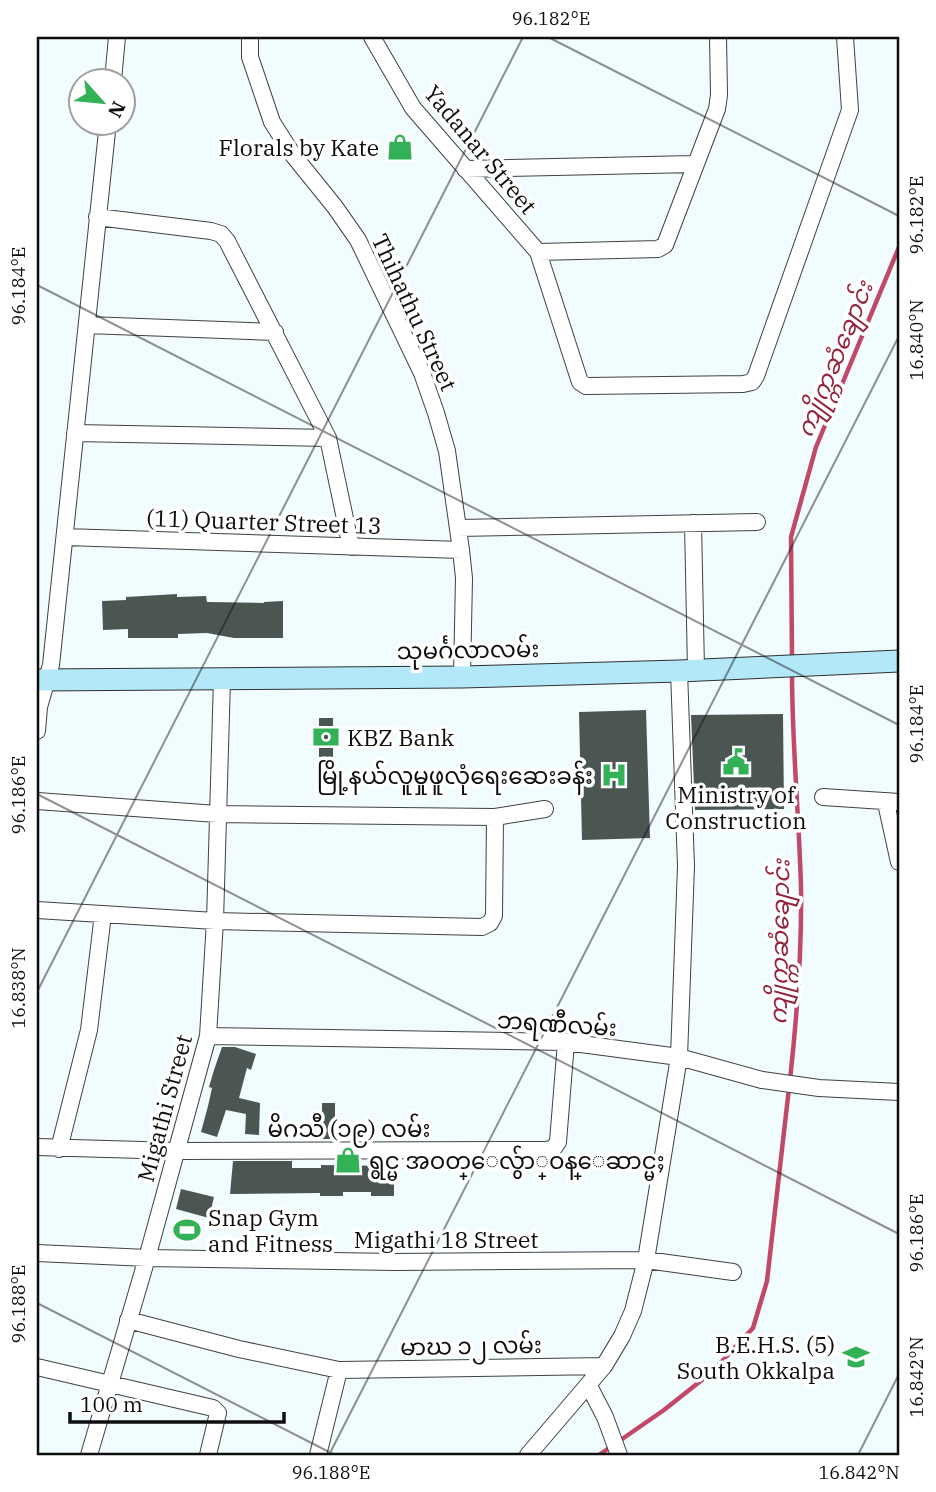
<svg xmlns="http://www.w3.org/2000/svg" width="936" height="1492" font-family="'IBM Plex Serif','Noto Sans Myanmar',serif">
<rect width="100%" height="100%" fill="#f1fcfe"/>
<g fill="none" stroke-linecap="round" stroke-linejoin="round">
<path stroke="#c14868" stroke-width="4.5" d="M792 660 791 537 816 447 899 247
M790 1080C797 1016 802 951 801 887 799 815 792 744 792 673
M599 1455 664 1410 712 1372 753 1328 767 1281 789 1088"/>
</g>
<path fill="#4b5653" d="M177 594V597L206 596 207 602 264 603V602L283 601V638H234L207 633 178 634V638H128V629L103 630 102 601 126 600V597Z
M646 710 650 838 582 840 579 712Z
M783 714 784 809 695 810 691 715Z
M319 718H333V757H319Z
M222 1047H235L256 1054 251 1070 247 1068 239 1098 260 1103 259 1135 245 1134 246 1114 226 1110 217 1137 201 1132 208 1106 212 1088 209 1087 214 1070Z
M322 1103H335V1139H322Z
M233 1161H292V1168H321V1165L394 1166V1196H371V1192H343V1196H320V1193L230 1194Z
M181 1189 214 1197 209 1218 176 1209Z"/>
<g fill="none" stroke-linecap="round" stroke-linejoin="round">
<g stroke="#414141" stroke-width="18">
<path id="street" d="M250 37V57L272 122 293 155 335 207 358 240 422 373 436 413 447 451 461 550 464 578 462 677
M372 37 413 108 538 252 578 376 580 382 586 386 743 384 752 382 756 376 850 110 845 37
M113 80 117 37
M465 169 695 164
M97 217 211 231 221 234 227 241 328 438 351 547
M538 252 658 249 665 245 717 109 719 95 718 37
M87 325 275 332
M75 433 328 438
M693 523 696 670
M458 528 757 522
M65 537 461 550
M37 731 39 707 51 665 108 122
M823 797 899 802
M37 801 217 814 495 817 545 809
M886 803 899 862
M37 910 215 921 482 927 490 923 494 916 495 817
M208 1036 566 1042 679 1057 762 1080 819 1088 899 1092
M37 1147 177 1151 545 1150 553 1149 558 1142 566 1042
M59 1149 89 1030 103 914
M37 1253 147 1258 395 1262 646 1260 733 1272
M128 1320 239 1349 339 1370 604 1366
M37 1367 213 1408 218 1413 208 1455
M589 1386 605 1417 619 1455
M89 1455 147 1258 208 1036 215 921 222 679
M318 1455 339 1370
M528 1455 604 1366 622 1336 633 1311 646 1260 679 1057 686 866 679 671"/>
</g>
<g stroke="#303030" stroke-width="23">
<path id="secondary" d="M37 680 462 677 679 671 899 661"/>
</g>
<use href="#street" stroke="#fff" stroke-width="16"/>
<use href="#secondary" stroke="#b2e8f7" stroke-width="21"/>
</g>
<path fill="none" stroke="#0e0e0e" stroke-width="2" stroke-opacity="0.45" d="M548 37 899 216M37 285 899 725M37 794 899 1234M37 992 523 37M37 1303 335 1455M329 1455 899 336M858 1455 899 1374"/>
<defs>
<g id="shop-bare" transform="scale(2.1)"><path d="M-5-2.5h2.3a2.7 3.5 0 0 1 5.4 0H5L5.5 6h-11ZM-1.5-2.5h3a1.5 2.3 0 0 0-3 0Z" fill="#33b157" stroke="#fff" stroke-width="2.5" paint-order="stroke"/></g>
<g id="bank-bare" transform="scale(2.1)"><path d="M-6-4H6V4H-6ZM0-2.3a2.3 2.3 0 1 0 0 4.6a2.3 2.3 0 1 0 0-4.6Z" fill="#33b157" stroke="#fff" stroke-width="2.5" paint-order="stroke"/></g>
<g id="civic-bare" transform="scale(2.1)"><path d="M-.6-6.5H3V-4.5H.6V-3L4-1V1h2V6H-6V1h2V-1L-.6-3ZM-1.2 2.5V6h2.4V2.5Z" fill="#33b157" stroke="#fff" stroke-width="2.5" paint-order="stroke"/></g>
<g id="hospital-bare" transform="scale(2.1)"><path d="M-5-5h3v3.5h4V-5h3V5h-3V1.5h-4V5h-3Z" fill="#33b157" stroke="#fff" stroke-width="2.5" paint-order="stroke"/></g>
<g id="stadium-bare" transform="scale(2.1)"><path d="M0-5a6.5 5 0 1 0 0 10a6.5 5 0 1 0 0-10ZM-3.5-1.8h7v3.6h-7Z" fill="#33b157" stroke="#fff" stroke-width="2.5" paint-order="stroke"/></g>
<g id="school-bare" transform="scale(2.1)"><path d="M0-5L7-2L0 1L-7-2ZM-4 1L0 2.5L4 1V4Q0 6-4 4Z" fill="#33b157" stroke="#fff" stroke-width="2.5" paint-order="stroke"/></g>
</defs>
<g fill-rule="evenodd">
<use href="#shop-bare" x="400" y="147"/>
<use href="#bank-bare" x="326" y="737"/>
<use href="#civic-bare" x="736" y="762"/>
<use href="#hospital-bare" x="614" y="775"/>
<use href="#shop-bare" x="348" y="1160"/>
<use href="#stadium-bare" x="187" y="1230"/>
<use href="#school-bare" x="856" y="1357"/>
</g>
<g text-anchor="middle" dominant-baseline="central" stroke-width="7" stroke-linejoin="round" paint-order="stroke">
<g font-size="23" fill="#0e0e0e" stroke="#fff" text-anchor="end">
<text x="379" y="147">Florals by Kate</text>
<text x="347" y="737" text-anchor="start">KBZ Bank</text>
<text x="593" y="775">မြို့နယ်လူမှုဖူလုံရေးဆေးခန်း</text>
<text x="736" y="794" text-anchor="middle">Ministry of<tspan x="736" dy="26">Construction</tspan></text>
<text x="369" y="1160" text-anchor="start">ရွင္မ အဝတ္ေလွ်ာ္ဝန္ေဆာင္မႈ</text>
<text x="208" y="1217" text-anchor="start">Snap Gym<tspan x="208" dy="26">and Fitness</tspan></text>
<text x="835" y="1344">B.E.H.S. (5)<tspan x="835" dy="26">South Okkalpa</tspan></text>
</g>
<g font-size="23" fill="#0e0e0e" stroke="#fff">
<text transform="translate(481 149) rotate(50)">Yadanar Street</text>
<text transform="translate(415 312) rotate(65)">Thihathu Street</text>
<text transform="translate(264 521) rotate(2)">(11) Quarter Street 13</text>
<text transform="translate(468 649) rotate(-1)">သုမင်္ဂလာလမ်း</text>
<text transform="translate(557 1023) rotate(4)">ဘရဏီလမ်း</text>
<text transform="translate(164 1108) rotate(-75)">Migathi Street</text>
<text x="349" y="1128">မိဂသီ (၁၉) လမ်း</text>
<text x="446" y="1239">Migathi 18 Street</text>
<text transform="translate(471 1345) rotate(-1)">မာဃ ၁၂ လမ်း</text>
</g>
<g font-size="24" font-style="italic" fill="#94233d" stroke="#fff">
<text transform="translate(834 359) rotate(-68)">ကျိုက္ကဆံချောင်း</text>
<text transform="translate(779 942) rotate(-89)">ကျိုက္ကဆံချောင်း</text>
</g>
</g>
<rect width="936" height="1492" fill="none" stroke="#ffffff" stroke-width="77"/>
<g transform="translate(102 102) rotate(117)"><circle r="33" fill="#ffffff" stroke="#9f9f9f" stroke-width="2"/>
<path d="M0-5L12 26L0 18L-12 26Z" fill="#33b157"/>
<text y="-10" font-size="19" font-weight="bold" text-anchor="middle" fill="#0e0e0e">N</text>
</g>
<path d="M70 1412v10h214v-10" fill="none" stroke="#0e0e0e" stroke-width="3.5"/>
<text x="80" y="1412" font-size="21" fill="#0e0e0e" stroke="#ffffff" stroke-width="5" paint-order="stroke">100 m</text>
<rect x="38" y="38" width="860" height="1416" fill="none" stroke="#0e0e0e" stroke-width="2.5"/>
<g font-size="18" text-anchor="middle" fill="#0e0e0e">
<text x="551" y="25">96.182°E</text>
<text transform="translate(917 215) rotate(-90)" y="6">96.182°E</text>
<text transform="translate(19 286) rotate(-90)" y="6">96.184°E</text>
<text transform="translate(917 340) rotate(-90)" y="6">16.840°N</text>
<text transform="translate(917 724) rotate(-90)" y="6">96.184°E</text>
<text transform="translate(19 795) rotate(-90)" y="6">96.186°E</text>
<text transform="translate(19 988) rotate(-90)" y="6">16.838°N</text>
<text transform="translate(917 1233) rotate(-90)" y="6">96.186°E</text>
<text transform="translate(19 1304) rotate(-90)" y="6">96.188°E</text>
<text transform="translate(917 1377) rotate(-90)" y="6">16.842°N</text>
<text x="331" y="1479">96.188°E</text>
<text x="859" y="1479">16.842°N</text>
</g>
</svg>
